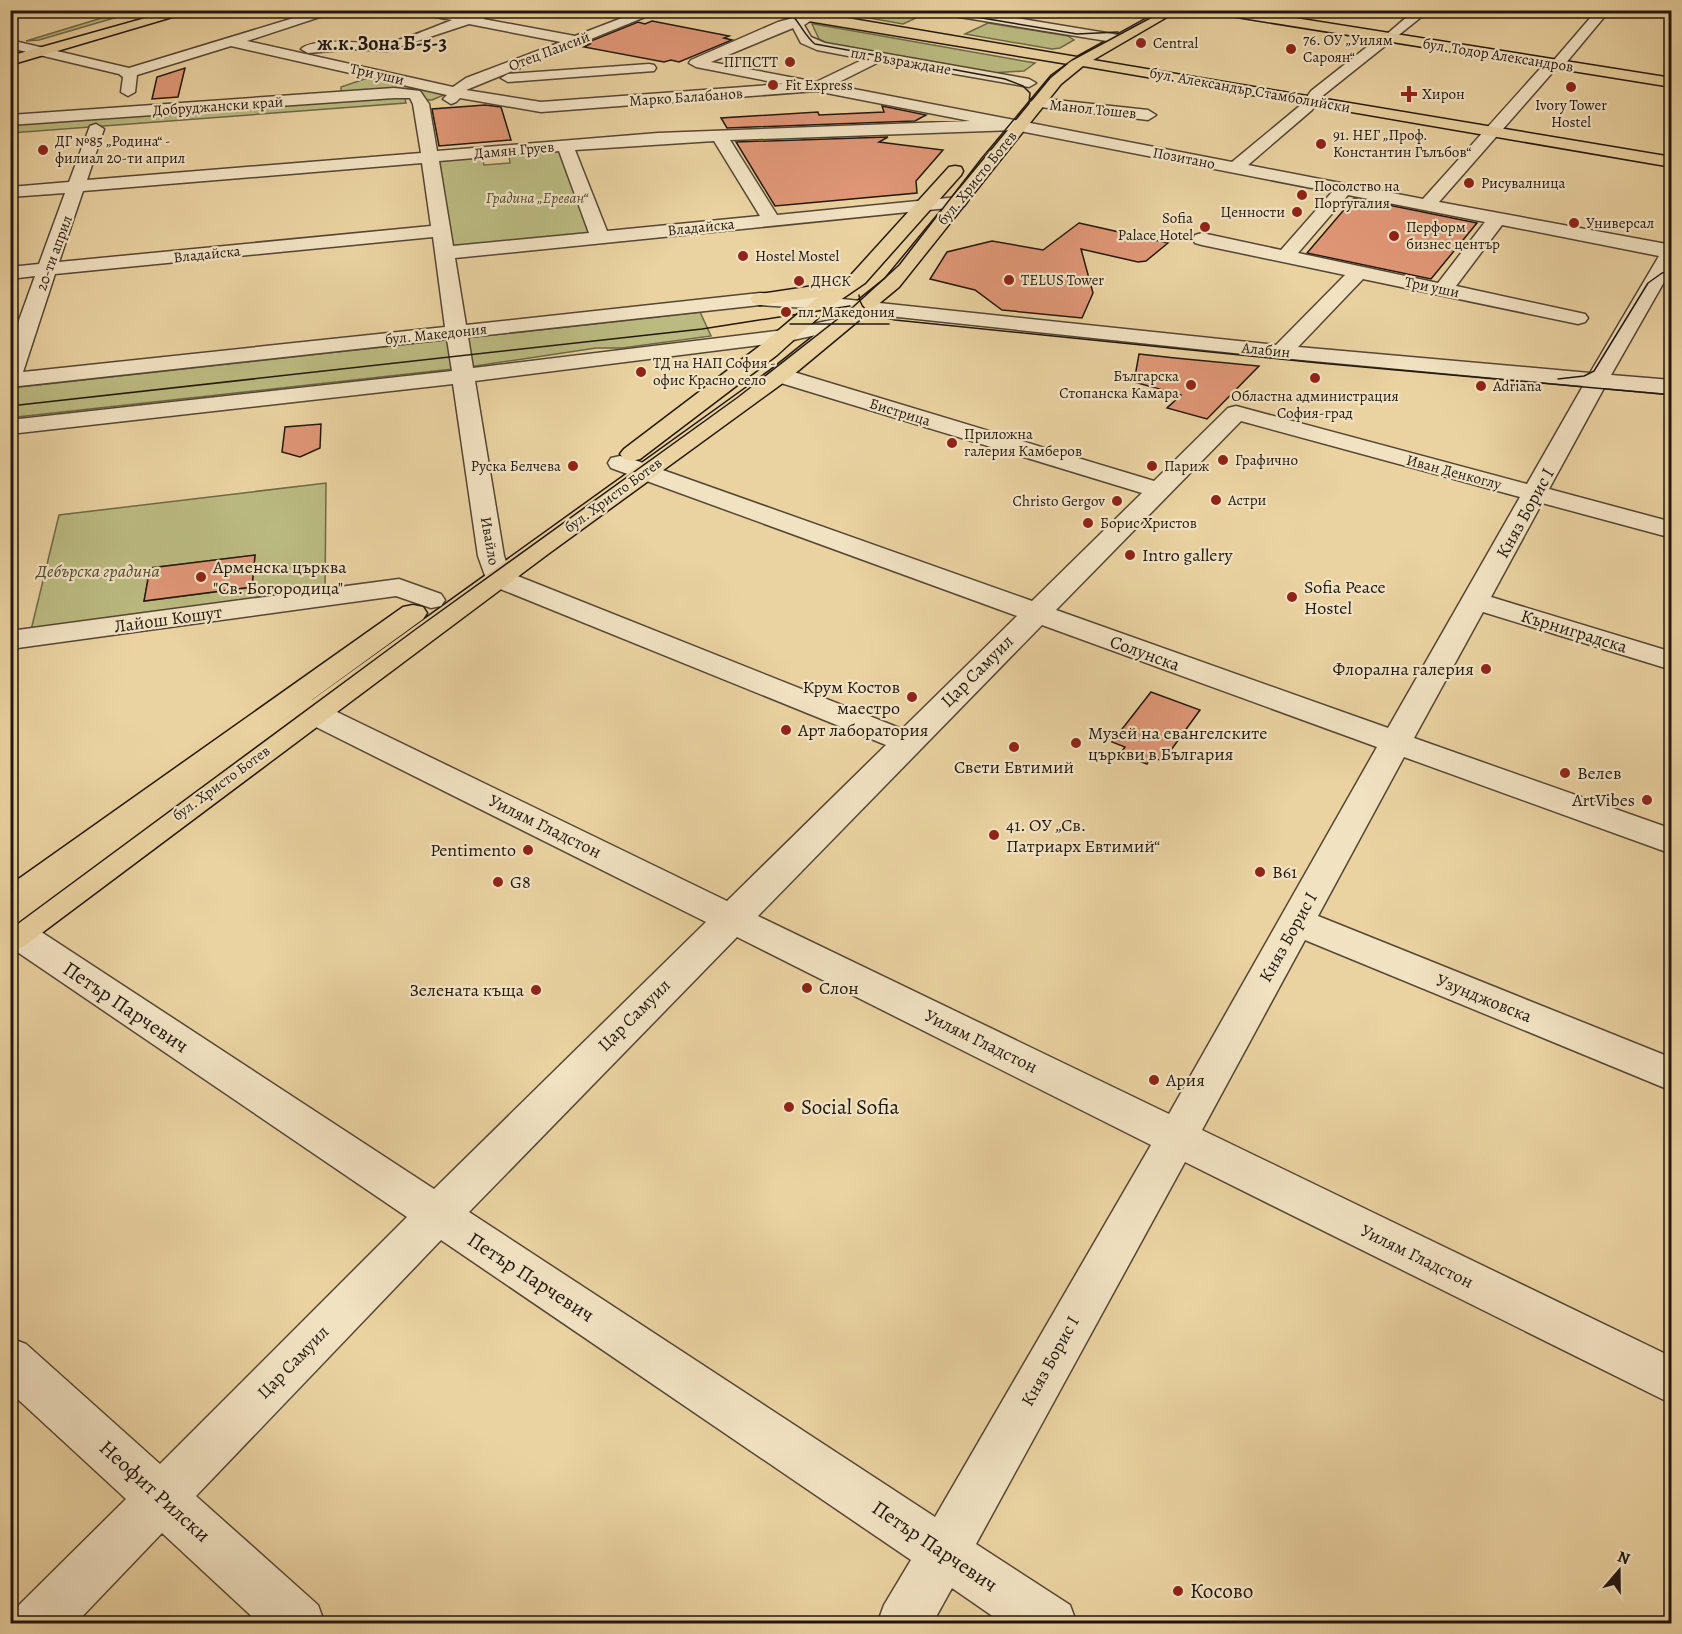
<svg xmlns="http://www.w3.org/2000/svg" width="1682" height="1634" font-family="Alegreya,serif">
<rect width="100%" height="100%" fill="#ead2a1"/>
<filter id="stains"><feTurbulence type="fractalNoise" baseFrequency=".00333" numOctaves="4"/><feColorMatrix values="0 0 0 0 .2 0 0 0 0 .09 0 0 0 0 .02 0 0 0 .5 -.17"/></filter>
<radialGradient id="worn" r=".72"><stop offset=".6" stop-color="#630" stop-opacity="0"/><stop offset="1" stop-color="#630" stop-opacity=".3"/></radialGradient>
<path fill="#bbbb81" stroke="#6e6948" stroke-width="1.5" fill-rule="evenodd" d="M128 10 138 11 39 40 26 41Z
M852 11 912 10 927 13 903 24 841 13Z
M988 23 1068 36 1074 40 1060 48 1052 49 965 34Z
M812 24H814L1035 63 1024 71 991 73 826 43 819 39Z
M376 75 451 92 432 100H423L418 92 409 89 351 94 341 91V87Z
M404 95 406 103 11 133V124Z
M567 150 600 237 443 253 430 161 482 157 484 165 510 163 509 155Z
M700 312 711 336 622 348H596L462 368 17 417 11 422V388Z
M326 483 325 595 30 634 59 515ZM255 555 252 587 144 601 150 568Z"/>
<path fill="#e09777" stroke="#22170f" stroke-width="1.5" d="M652 21 729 36 724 38 732 40 679 62 671 60 664 62 584 47 590 44 586 43 638 22 645 24Z
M185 68 178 97 152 99 157 77Z
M485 105 501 107 511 140 439 146 432 109Z
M882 106 926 115 915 121 727 128 721 118 818 112 819 115 884 112Z
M888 137 879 142 943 150 916 181 917 193 775 206 736 142Z
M1354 198 1477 223 1431 279 1307 253Z
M1079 223 1168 243 1146 261 1138 262 1081 249 1093 293 1082 318 1002 310 975 290 930 279 947 252 992 241 1043 250Z
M1139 354 1175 358 1259 366 1207 419 1167 408 1181 395 1134 382Z
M321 424 320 448 300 457 282 452 285 427Z
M255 555 252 587 144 601 150 568Z
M1151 692 1200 710 1163 761 1151 757 1147 764 1120 754 1125 747 1112 742Z"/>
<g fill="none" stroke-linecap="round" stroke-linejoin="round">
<g stroke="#544634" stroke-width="3">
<path id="minor" d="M320 10H341L247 41 453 87 466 78 561 42 469 24 387 51 354 49 308 53 301 49C313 37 367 44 385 43 402 41 434 27 452 20L414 13 413 10H442L467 15 482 10H502L483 19 575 36 643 10H662L466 90 541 102 783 84 696 67 689 63 691 60 778 22 808 14 815 18 804 25 811 37 825 43 1029 79 1036 83 1029 87 881 61 833 85 1232 162 1302 104 1311 91 1382 35 1387 34 1415 10H1430L1321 97 1312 110 1248 165 1423 199 1547 61 1554 60 1597 10H1610L1565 64 1559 65 1439 202 1672 245V268L1611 375 1672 380V394L1604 388 1549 489 1672 522V538L1542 503 1491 597 1672 652V670L1483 612 1414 738 1672 829V854L1404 757 1318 916 1672 1058V1091L1305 940 1202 1130 1672 1357V1404L1185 1162 976 1544 1070 1605 1077 1624H1004L952 1588 932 1624H877L884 1605 911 1560 441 1240 196 1496 318 1605 325 1624H260L162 1533 75 1624H12L19 1605 126 1499 10 1392V1338L26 1344 160 1464 407 1217 10 947V916L23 920 434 1189 706 922 280 709 276 702 280 695 291 693 302 695 727 901 886 745 488 584 478 556 453 384 10 434V420L452 371 447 339 10 387V345L35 276 10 279V267L39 264 65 193 10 197V187L69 182 90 126 96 124 104 129 87 180 421 153 413 104 410 98H394L10 125V115L394 88 420 91 429 104 437 151 658 133 970 121 816 91 541 112 460 98 456 102 451 104 443 99 447 95 231 46 137 75 135 92 128 96 121 92 123 77 119 74 10 48V40L129 68ZM793 28 801 43 817 50 864 59 816 82 711 62ZM1015 130 1332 192 1281 250 1202 233 1195 235 1193 239 1195 243 1202 245 1345 275 1276 345 823 297 760 293 466 325 455 258 958 207 964 206 967 202 964 198 958 197 777 215 730 140ZM714 141 760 216 607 231 575 150ZM559 151 589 233 453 246 439 161ZM422 163 431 226 59 262 83 191ZM1348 195 1485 222 1438 283 1298 253ZM1502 225 1659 256 1590 373 1298 347 1363 279 1578 324 1585 322 1588 318 1585 314 1456 286ZM433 237 445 327 23 372 55 274ZM760 305 823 309 1281 358 1583 386 1527 484 1236 406 1228 408 1154 481 787 370 779 368 771 370 768 375 771 380 1142 493 1032 601 629 458 620 456 611 458 608 463 611 468 1017 616 902 729 510 573 504 556 475 381 784 342 848 328 851 324 848 320 841 318 784 330 473 368 468 337ZM1241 421 1520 497 1388 728 1056 610ZM1042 625 1377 747 1169 1114 758 916ZM737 937 1151 1145 935 1517 469 1212Z
M935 10H968L1119 35 1126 39 1119 43 941 14Z
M649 64 654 65 656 68 654 71 508 82 501 78 508 74Z
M1037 98 1148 110 1156 115 1148 120 1032 106 1029 103Z
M399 579 441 594 445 600 441 606 431 608 396 596 10 649V631Z"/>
</g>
<g stroke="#22170f" stroke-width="3">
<path id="major" d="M174 10H196L10 65V56Z
M760 10H797L829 15 1077 57 1162 10H1179L1093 60 1672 157V167L1083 66 1061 84 899 287 787 380 548 554 23 947 10 951V919L18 913 10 916V885L403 607 413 605 423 607 427 613 423 619 280 723 771 370 885 279 1051 78 1068 64 766 14Z
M1212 10H1245L1672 78V87L1218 14Z
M955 166 961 167 963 171 961 175 865 283 830 307 777 355 640 459 632 461 624 459 620 454 624 449 761 345 818 297 760 305 753 303 750 299 753 295 840 282 851 275 949 167Z"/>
</g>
<use href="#minor" fill="#f1e2c2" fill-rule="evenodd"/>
<use href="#major" fill="#ead2a1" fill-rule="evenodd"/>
<path stroke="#22170f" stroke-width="1.5" d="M774 10 805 15 838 10
M784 10C799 17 802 34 815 44L1005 79 1023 86 1030 93 1029 103
M934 10 1077 34 1118 32
M859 295C860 314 879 317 895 320L1319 363 1672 395
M790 324H889
M1558 379 1584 376 1594 371 1648 283 1662 273 1672 271
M10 406 702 329 850 306
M10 929 416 629 738 397 853 307 899 265 981 159 1051 75 1072 60 1165 10"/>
</g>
<g fill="#8f2418" stroke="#f1e2c2" stroke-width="2">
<circle cx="1141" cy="43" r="6"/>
<circle cx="1291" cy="49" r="6"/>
<circle cx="790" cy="62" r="6"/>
<circle cx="773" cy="85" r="6"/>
<circle cx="1571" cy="87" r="6"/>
<path d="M1406 85h6v6h6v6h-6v6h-6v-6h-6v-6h6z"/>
<circle cx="1321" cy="144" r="6"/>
<circle cx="43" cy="150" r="6"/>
<circle cx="1469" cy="183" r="6"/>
<circle cx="1302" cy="195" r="6"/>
<circle cx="1297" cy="212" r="6"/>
<circle cx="1574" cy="223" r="6"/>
<circle cx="1205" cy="227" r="6"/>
<circle cx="1394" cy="236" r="6"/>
<circle cx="743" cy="256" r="6"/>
<circle cx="1009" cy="280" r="6"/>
<circle cx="799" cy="281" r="6"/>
<circle cx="786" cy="312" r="6"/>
<circle cx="641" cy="372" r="6"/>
<circle cx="1315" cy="378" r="6"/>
<circle cx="1191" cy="385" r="6"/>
<circle cx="1481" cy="386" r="6"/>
<circle cx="952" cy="443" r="6"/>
<circle cx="1223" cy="460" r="6"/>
<circle cx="573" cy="466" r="6"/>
<circle cx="1152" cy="466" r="6"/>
<circle cx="1216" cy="500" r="6"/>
<circle cx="1117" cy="501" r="6"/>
<circle cx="1088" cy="523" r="6"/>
<circle cx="1130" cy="555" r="6"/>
<circle cx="201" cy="577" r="6"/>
<circle cx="1292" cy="597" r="6"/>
<circle cx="1486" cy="669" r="6"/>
<circle cx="912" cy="697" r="6"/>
<circle cx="786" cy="730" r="6"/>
<circle cx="1076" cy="743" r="6"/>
<circle cx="1014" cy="747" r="6"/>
<circle cx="1565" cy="773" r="6"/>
<circle cx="1647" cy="800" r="6"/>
<circle cx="994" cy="835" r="6"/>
<circle cx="528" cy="850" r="6"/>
<circle cx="1260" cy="872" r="6"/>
<circle cx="498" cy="882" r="6"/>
<circle cx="807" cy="988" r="6"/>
<circle cx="536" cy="990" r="6"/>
<circle cx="1154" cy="1080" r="6"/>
<circle cx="789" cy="1107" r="6"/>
<circle cx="1178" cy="1591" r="6"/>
</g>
<g text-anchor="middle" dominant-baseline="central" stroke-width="4.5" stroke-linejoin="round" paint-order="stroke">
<g font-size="15" fill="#22170f" stroke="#f1e2c2" text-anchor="start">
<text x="1303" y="40">76. ОУ „Уилям<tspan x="1303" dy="17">Сароян“</tspan></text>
<text x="1153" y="43">Central</text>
<text x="778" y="62" text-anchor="end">ПГПСТТ</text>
<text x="785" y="85">Fit Express</text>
<text x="1422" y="94">Хирон</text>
<text x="1571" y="105" text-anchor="middle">Ivory Tower<tspan x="1571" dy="17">Hostel</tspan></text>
<text x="1333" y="135">91. НЕГ „Проф.<tspan x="1333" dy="17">Константин Гълъбов“</tspan></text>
<text x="55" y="141">ДГ №85 „Родина“ -<tspan x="55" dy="17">филиал 20-ти април</tspan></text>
<text x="1481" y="183">Рисувалница</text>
<text x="1314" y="186">Посолство на<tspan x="1314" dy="17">Португалия</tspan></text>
<text x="1285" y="212" text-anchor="end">Ценности</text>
<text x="1193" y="218" text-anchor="end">Sofia<tspan x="1193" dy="17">Palace Hotel</tspan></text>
<text x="1586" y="223">Универсал</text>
<text x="1406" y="227">Перформ<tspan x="1406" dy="17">бизнес център</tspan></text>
<text x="755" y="256">Hostel Mostel</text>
<text x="1021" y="280">TELUS Tower</text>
<text x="811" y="281">ДНСК</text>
<text x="798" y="312">пл. Македония</text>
<text x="653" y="363">ТД на НАП София -<tspan x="653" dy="17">офис Красно село</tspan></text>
<text x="1179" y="376" text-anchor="end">Българска<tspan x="1179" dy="17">Стопанска Камара</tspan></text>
<text x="1493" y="386">Adriana</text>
<text x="1315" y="396" text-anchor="middle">Областна администрация<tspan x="1315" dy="17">София-град</tspan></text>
<text x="964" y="434">Приложна<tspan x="964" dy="17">галерия Камберов</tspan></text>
<text x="1235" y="460">Графично</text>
<text x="561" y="466" text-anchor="end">Руска Белчева</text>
<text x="1164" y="466">Париж</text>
<text x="1228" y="500">Астри</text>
<text x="1105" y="501" text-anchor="end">Christo Gergov</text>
<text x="1100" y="523">Борис Христов</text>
</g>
<g font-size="15" fill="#22170f" stroke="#f1e2c2">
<text transform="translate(549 51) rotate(-21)">Отец Паисий</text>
<text transform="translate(1498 55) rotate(9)">бул. Тодор Александров</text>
<text transform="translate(901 61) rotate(10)">пл. Възраждане</text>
<text transform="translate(377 74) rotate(13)">Три уши</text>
<text transform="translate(1250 90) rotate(10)">бул. Александър Стамболийски</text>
<text transform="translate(686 97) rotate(-4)">Марко Балабанов</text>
<text transform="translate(218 106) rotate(-4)">Добруджански край</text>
<text transform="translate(1093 109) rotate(6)">Манол Тошев</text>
<text transform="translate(514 150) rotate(-5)">Дамян Груев</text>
<text transform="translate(1184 158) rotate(11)">Позитано</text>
<text transform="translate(977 178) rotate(-51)">бул. Христо Ботев</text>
<text transform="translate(701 227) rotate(-6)">Владайска</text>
<text transform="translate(54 253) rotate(-70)">20-ти април</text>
<text transform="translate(207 254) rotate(-6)">Владайска</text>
<text transform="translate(1432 287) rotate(12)">Три уши</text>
<text transform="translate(436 334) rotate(-6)">бул. Македония</text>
<text transform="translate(1266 350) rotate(6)">Алабин</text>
<text transform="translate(900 412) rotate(17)">Бистрица</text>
<text transform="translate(1454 472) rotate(15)">Иван Денкоглу</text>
<text transform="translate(613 495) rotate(-36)">бул. Христо Ботев</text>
<text transform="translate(490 541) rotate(80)">Ивайло</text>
<text transform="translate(221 783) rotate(-36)">бул. Христо Ботев</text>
</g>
<g font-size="15" font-style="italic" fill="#504831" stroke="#f1e2c2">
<text x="537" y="198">Градина „Ереван“</text>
</g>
<g font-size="18" fill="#22170f" stroke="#f1e2c2">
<text transform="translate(1525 513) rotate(-61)">Княз Борис I</text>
<text transform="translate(168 619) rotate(-8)">Лайош Кошут</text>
<text transform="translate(1574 631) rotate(17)">Кърниградска</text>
<text transform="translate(1145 653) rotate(20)">Солунска</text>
<text transform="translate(977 671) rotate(-45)">Цар Самуил</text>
<text transform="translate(545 826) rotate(26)">Уилям Гладстон</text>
<text transform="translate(1288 937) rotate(-61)">Княз Борис I</text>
<text transform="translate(1484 998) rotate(22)">Узунджовска</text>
<text transform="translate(634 1015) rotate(-45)">Цар Самуил</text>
<text transform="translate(981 1041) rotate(26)">Уилям Гладстон</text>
<text transform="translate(1417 1256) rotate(26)">Уилям Гладстон</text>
<text transform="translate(1050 1361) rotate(-61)">Княз Борис I</text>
<text transform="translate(293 1362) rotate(-46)">Цар Самуил</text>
</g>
<g font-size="18" fill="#22170f" stroke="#f1e2c2" text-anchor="start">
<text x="1142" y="555">Intro gallery</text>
<text x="213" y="567">Арменска църква<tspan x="213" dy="21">"Св. Богородица"</tspan></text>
<text x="1304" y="587">Sofia Peace<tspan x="1304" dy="21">Hostel</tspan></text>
<text x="1474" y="669" text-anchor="end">Флорална галерия</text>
<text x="900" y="687" text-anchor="end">Крум Костов<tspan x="900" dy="21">маестро</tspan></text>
<text x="798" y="730">Арт лаборатория</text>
<text x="1088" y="733">Музей на евангелските<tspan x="1088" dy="21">църкви в България</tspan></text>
<text x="1014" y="767" text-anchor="middle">Свети Евтимий</text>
<text x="1577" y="773">Велев</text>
<text x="1635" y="800" text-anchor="end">ArtVibes</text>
<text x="1006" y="825">41. ОУ „Св.<tspan x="1006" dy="21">Патриарх Евтимий“</tspan></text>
<text x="516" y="850" text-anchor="end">Pentimento</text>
<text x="1272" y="872">B61</text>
<text x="510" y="882">G8</text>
<text x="819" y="988">Слон</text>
<text x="524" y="990" text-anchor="end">Зелената къща</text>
<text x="1166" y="1080">Ария</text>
</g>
<g font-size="18" font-style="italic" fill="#504831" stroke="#f1e2c2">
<text x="98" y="571">Дебърска градина</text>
</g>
<g font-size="20" font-weight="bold" fill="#22170f" stroke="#f1e2c2">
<text x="382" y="43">ж.к. Зона Б-5-3</text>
</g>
<g font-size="21" fill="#22170f" stroke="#f1e2c2">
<text transform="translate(126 1007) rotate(34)">Петър Парчевич</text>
<text transform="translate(531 1277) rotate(33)">Петър Парчевич</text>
<text transform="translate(155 1491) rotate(42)">Неофит Рилски</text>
<text transform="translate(935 1546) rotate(34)">Петър Парчевич</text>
</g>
<g font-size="21" fill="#22170f" stroke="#f1e2c2" text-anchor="start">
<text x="801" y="1107">Social Sofia</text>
<text x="1190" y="1591">Косово</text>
</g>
</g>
<rect width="1682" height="1634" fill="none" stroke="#ead2a1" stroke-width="36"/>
<rect x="12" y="12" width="1658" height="1610" fill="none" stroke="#22170f" stroke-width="3"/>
<rect x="18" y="18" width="1646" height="1598" fill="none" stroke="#22170f" stroke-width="1.5"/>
<g transform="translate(1619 1571) rotate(20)" stroke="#f1e2c2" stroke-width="4.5" paint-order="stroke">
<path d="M0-4.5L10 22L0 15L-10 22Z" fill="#22170f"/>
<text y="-9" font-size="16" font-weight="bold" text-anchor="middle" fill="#22170f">N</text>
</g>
<rect width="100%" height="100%" filter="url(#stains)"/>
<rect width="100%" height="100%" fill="url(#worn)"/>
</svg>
